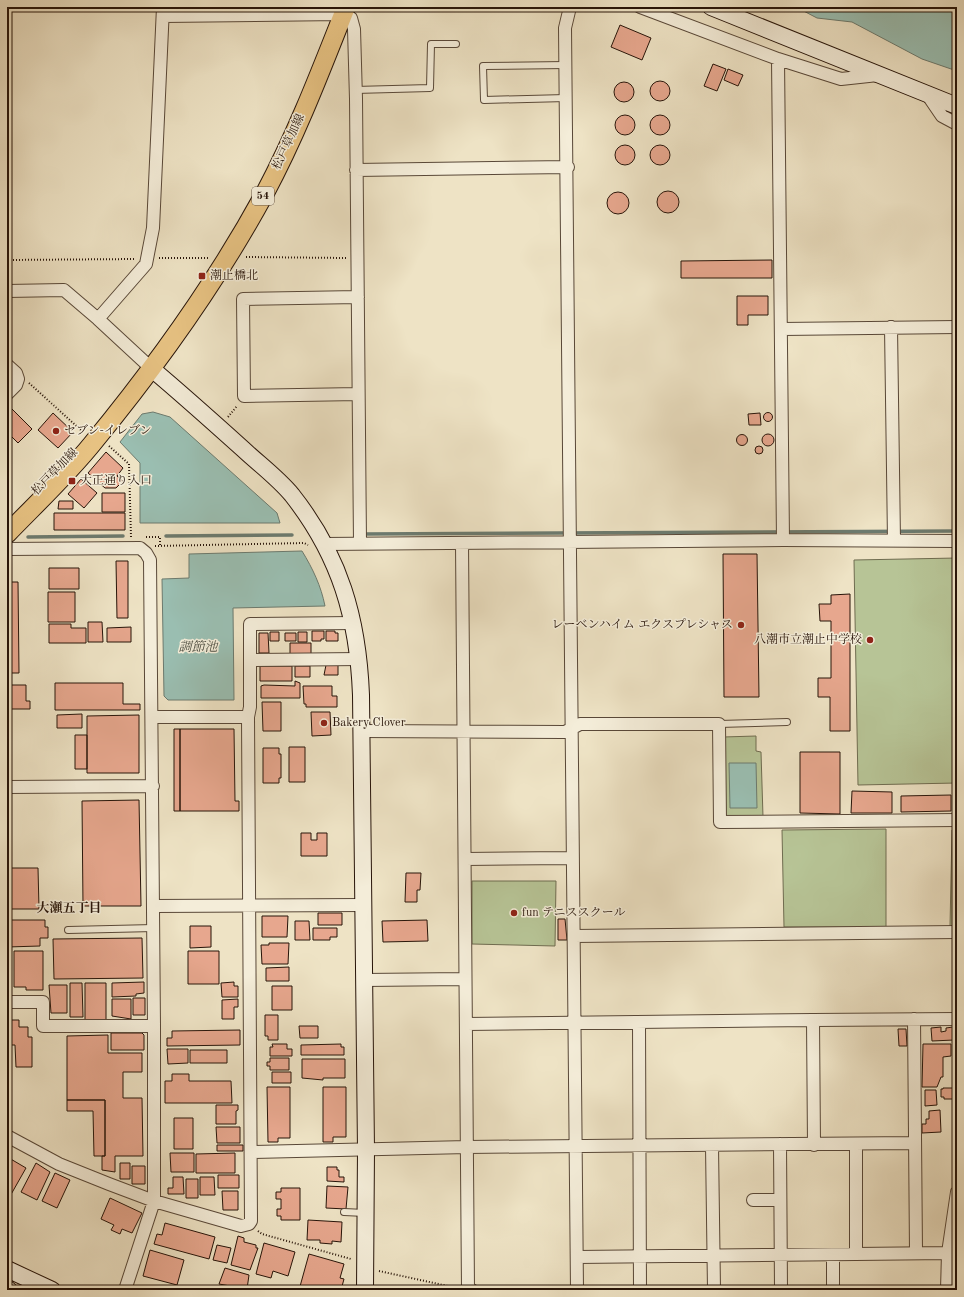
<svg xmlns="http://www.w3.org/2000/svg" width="964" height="1297" font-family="'Old Standard TT','Noto Serif JP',serif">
<rect width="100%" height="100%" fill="#eee3c5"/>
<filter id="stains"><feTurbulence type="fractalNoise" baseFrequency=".005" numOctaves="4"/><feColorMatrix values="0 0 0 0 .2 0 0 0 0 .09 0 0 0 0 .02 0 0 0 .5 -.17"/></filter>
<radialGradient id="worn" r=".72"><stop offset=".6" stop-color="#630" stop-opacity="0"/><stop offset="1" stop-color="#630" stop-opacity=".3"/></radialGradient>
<path fill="#b7c496" stroke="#6f6c50" d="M957 558V783L858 785 854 560Z
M756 736V751L761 752 763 817 727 818 724 812 723 737Z
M886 829V927H784L782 830Z
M952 830 957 831V926H950Z
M472 881H556L555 946 472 944Z"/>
<path fill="#9abeb1" stroke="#6c7a6e" d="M796 7H957V71L922 59 852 22 817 18Z
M153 412 170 417 277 513 280 523H140V463L120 442 142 414Z
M302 551C313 569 321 586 325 606L233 608 234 700H168L164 696 162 579 189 578V554Z
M729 763H756L757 808H730Z"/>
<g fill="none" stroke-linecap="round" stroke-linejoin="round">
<path stroke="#6c7a6e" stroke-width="3.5" d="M364 534 957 531
M166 536 292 535
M28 537 123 536"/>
</g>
<path fill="#e7a78e" stroke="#271409" d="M620 25 651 38 642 60 611 47Z
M713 64 726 69 717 91 704 86Z
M728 69 743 75 738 86 724 80Z
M650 91a10 10 0 1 1 20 0a10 10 0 1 1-20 0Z
M614 92a10 10 0 1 1 20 0a10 10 0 1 1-20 0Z
M615 125a10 10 0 1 1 20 0a10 10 0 1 1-20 0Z
M650 125a10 10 0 1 1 20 0a10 10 0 1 1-20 0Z
M615 155a10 10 0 1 1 20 0a10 10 0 1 1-20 0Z
M650 155a10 10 0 1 1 20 0a10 10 0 1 1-20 0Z
M657 202a11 11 0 1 1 22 0a11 11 0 1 1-22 0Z
M607 203a11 11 0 1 1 22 0a11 11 0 1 1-22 0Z
M772 260V278H681V261Z
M737 296H768V315H748V325H737Z
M11 408 32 429 18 443 7 432V412Z
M763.5 417a4.5 4.5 0 1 1 9 0a4.5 4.5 0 1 1-9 0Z
M53 413 73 432 58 448 38 430Z
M760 413 761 425H749L748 414Z
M762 440a6 6 0 1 1 12 0a6 6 0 1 1-12 0Z
M736.5 440a5.5 5.5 0 1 1 11 0a5.5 5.5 0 1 1-11 0Z
M755 450a4 4 0 1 1 8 0a4 4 0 1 1-8 0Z
M106 452 123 468 117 476 123 481 116 488H105L88 473Z
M81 479 97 493 84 508 68 494Z
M102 493H125V512H102Z
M59 501H73V509H58Z
M54 513H125V530H54Z
M723 554H757L759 697H724Z
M116 561H128V618H117Z
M49 568H79V589H49Z
M7 582H18L19 673H7Z
M48 592H75V622H48Z
M850 594V731H830V697H818V678H831V621H820L819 604H831V595Z
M88 622H102L103 642H88Z
M49 624H71V628H86V643H49Z
M131 627V642H107V628Z
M312 631H324V639H321V641H312Z
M326 631H335V633H338V641H326Z
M270 632H279V641H270Z
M298 632H307V642H298Z
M259 633H268L269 653H259Z
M285 633H296V641H285Z
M290 643H311V654H290Z
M338 664V675H324L326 665Z
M260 666H292V681H260Z
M295 666H310V677H295Z
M295 681 300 683V698H261V686L264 685 295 686Z
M55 683H123V704H140V710H55Z
M7 685H26V701H30V709H7Z
M303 686H332V696H337V707H306V704H304Z
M262 702H281V731H263Z
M311 712H330L331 735 312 736Z
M82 714V728H57V715Z
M139 715V773H87V716Z
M174 729H180V811H174Z
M180 729H234L235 801H239V811H180Z
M75 735H87V769H75Z
M289 747H305V782H289Z
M263 748H279V754H281V778H279V783H263Z
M800 752H840V814L800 813Z
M852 791 892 792V813H851Z
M951 795V811L901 812V796Z
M139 800 141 906H83L82 801Z
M301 833H311V840H317V833H327V856H301Z
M7 868H38L39 909H7Z
M406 873H421L420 890H417V902H405Z
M318 913H342V925H318Z
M262 916H288L287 937H262Z
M558 919H565L567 940H558Z
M7 920H45V927H48V938H40V946L7 947Z
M427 920 428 941 383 942 382 921Z
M295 921H309L310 940H295Z
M190 926H211V947L190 948Z
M313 928H337V937H330V940H313Z
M142 938 143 978 54 979 53 939Z
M269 943H289L288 964H262L261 945H269Z
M14 951H43V990H26V987H14Z
M188 951H219V984H188Z
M289 967V981H266V968Z
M144 982V993L136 994V996L112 997V983Z
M234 982V986H238V997H222L221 983Z
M70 983H82L83 1017H70Z
M85 983H106V1020H85Z
M49 985H67V1013H51Z
M272 986H292V1010H272Z
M133 998H145V1015H133Z
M112 999H131V1019L112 1016Z
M238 999V1007H234V1019H222V1000Z
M265 1015H278V1040H268V1036H265Z
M7 1020H19V1027H28V1037H32V1067H16L15 1045H7Z
M299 1026H318V1038H300Z
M941 1027V1032L946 1031V1028L953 1027 954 1040 932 1041 931 1028Z
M898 1029H906L907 1046H899Z
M240 1030V1045L167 1046V1038H172V1031Z
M111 1033H142L144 1035V1050H111Z
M108 1035V1053H142V1072H123V1098H142L143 1156H115V1172L102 1170V1156H105V1100H67V1036Z
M272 1044H287V1049H292V1056H270V1047H273Z
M341 1044V1047H344V1055H301V1045Z
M923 1044H951V1056L943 1057V1077H941L937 1087H922Z
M167 1049H188V1063L168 1064Z
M190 1050H227V1063H190Z
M270 1058H289V1070H270V1066H267V1062H270Z
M302 1059H345V1078H323V1080L302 1078Z
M272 1072H291V1083H272Z
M172 1074H189V1081H231L232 1103H165V1081H172Z
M7 1085H9V1114H7Z
M267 1087H290V1138H278V1142H268Z
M323 1087H346V1137H333V1142H323Z
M943 1088H955L957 1096H955V1099H944V1097H941V1089H943Z
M925 1090H936L937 1105 925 1106Z
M67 1100H105V1156H94L93 1111H67Z
M216 1105H238V1110L236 1111V1124H216Z
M940 1110 941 1132 922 1133V1124H926V1119H929V1111Z
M174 1118H193V1149H174Z
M216 1127H240V1143H217Z
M217 1145H243V1151H217Z
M170 1153H194V1172H171Z
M235 1153V1173H196V1154Z
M9 1158 26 1168 9 1198 7 1197V1161Z
M36 1163 50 1172 37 1200 21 1192Z
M120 1163H130V1179H120Z
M132 1166H145V1184H132Z
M327 1167H337V1170H339V1177H344V1182L327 1181Z
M55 1173 70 1180 57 1208 42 1201Z
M218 1175H239V1188H218Z
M173 1177H183L184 1194H168V1188H173Z
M200 1177H214L215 1195H200Z
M186 1179H198V1198H186Z
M327 1186 348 1187 346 1209 326 1208Z
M281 1188H300V1220H281V1216H277V1209H281V1199H276V1192H281Z
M222 1191H238V1210H223Z
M110 1198 142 1213 132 1233 122 1229 120 1234 111 1230 114 1225 101 1219Z
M308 1220 342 1222 341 1242 332 1241V1244L320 1243V1240H307Z
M165 1223 215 1237 209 1259 154 1244 157 1234 162 1235Z
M238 1236 244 1238V1242L256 1245V1248H258L250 1270 231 1265Z
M264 1243 295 1252 288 1276 273 1271 271 1278 256 1274Z
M217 1245 231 1248 227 1263 213 1260Z
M150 1250 184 1260 177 1285 143 1276Z
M309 1254 344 1264 340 1278 344 1279 341 1290H299Z
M225 1268 249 1275 247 1289 219 1284Z"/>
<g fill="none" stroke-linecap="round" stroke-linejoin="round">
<g stroke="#594838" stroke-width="8">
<path id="lane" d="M566 65 483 66 484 100 566 98
M355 90 430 88 431 44H456
M719 724 787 722
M68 930 154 928
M344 1212 365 1213"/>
</g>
<g stroke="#594838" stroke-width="14">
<path id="street" d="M570 7 565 28 577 1290
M640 7 778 59 841 79 878 75
M163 16 343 14 351 18 354 29 356 99 360 543
M778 59 783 540
M927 94 942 116 957 124
M356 170 568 167
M7 291 64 290 98 319
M891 327 894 541
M782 329 957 327
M7 365 16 373 18 379 16 385 7 394
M152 369 98 319 146 264 153 228 163 7
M358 394 244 396 243 299 358 297
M462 543 468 1289 472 1290
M324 544 783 540 957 541
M7 549 140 548 146 553 150 560 154 1026V1201L125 1290
M250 660 360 659
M152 717H248
M361 731 565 732 580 724H719L720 822 957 820
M7 787 153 786
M465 859 573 858
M154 906 363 905
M574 936 957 932
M364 980 465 979
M7 1002H43V1026H154
M914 1019 916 1252
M813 1020 957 1019
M639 1022 640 1290
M466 1024 813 1020 814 1145
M7 1136 59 1164 109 1184 154 1201 241 1226 249 1224 251 1221 248 717 250 707V624L353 623
M780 1144 781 1290
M856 1144V1254
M712 1146 714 1290
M251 1152 467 1147 915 1143
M753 1200H780
M833 1255V1290
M577 1257 948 1253
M947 1290 948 1253 957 1192"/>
</g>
<g stroke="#271409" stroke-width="18">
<path id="secondary" d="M711 7 957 106
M152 369C183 395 213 422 243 449 259 464 278 478 292 495 340 556 358 618 361 695L366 1150 365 1290
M7 1269 52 1290
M7 1289 9 1290"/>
</g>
<g stroke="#271409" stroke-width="20">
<path id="primary" d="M7 534C36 504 66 476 92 444 157 365 216 283 265 193 297 133 321 70 346 7"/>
</g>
<path stroke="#271409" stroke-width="2" stroke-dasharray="1 2" stroke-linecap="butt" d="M246 257 346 258
M159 258H209
M7 260 135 259
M29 383 83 432
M228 417 237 406
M109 446 129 464 131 537
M146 537H160V545
M155 546 304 543 308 545
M258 1231 262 1234 351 1259
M379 1271 457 1288"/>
<use href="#lane" stroke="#f4edd9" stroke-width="6"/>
<use href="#street" stroke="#f4edd9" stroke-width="12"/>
<use href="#secondary" stroke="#f4edd9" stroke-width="16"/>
<use href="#primary" stroke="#e7c282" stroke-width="18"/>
</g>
<g fill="#8f2418" stroke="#f4edd9" stroke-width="1.5">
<rect x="198" y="272" width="8" height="8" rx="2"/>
<circle cx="56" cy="431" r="4"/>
<rect x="68" y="477" width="8" height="8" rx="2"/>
<circle cx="741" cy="625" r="4"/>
<circle cx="870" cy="640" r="4"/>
<circle cx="324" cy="723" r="4"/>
<circle cx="514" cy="913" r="4"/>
</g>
<g text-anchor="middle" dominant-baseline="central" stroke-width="3" stroke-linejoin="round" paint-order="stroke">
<rect fill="#f4edd9" stroke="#645547" stroke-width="1" x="252" y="187" width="22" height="18" rx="3"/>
<g font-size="11" font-weight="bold" fill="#271409">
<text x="263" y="196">54</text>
</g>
<g font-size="12" fill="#271409" stroke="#f4edd9">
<text transform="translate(289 142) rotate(-65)">松戸草加線</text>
<text transform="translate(55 472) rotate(-46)">松戸草加線</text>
</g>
<g font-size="12" fill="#271409" stroke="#f4edd9" text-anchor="start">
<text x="210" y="276">潮止橋北</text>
<text x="64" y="431">セブン-イレブン</text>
<text x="80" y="481">大正通り入口</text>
<text x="733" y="625" text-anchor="end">レーベンハイム エクスプレシャス</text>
<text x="862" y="640" text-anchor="end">八潮市立潮止中学校</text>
<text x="332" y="723">Bakery Clover</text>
<text x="522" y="913">fun テニススクール</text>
</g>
<g font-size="13" font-style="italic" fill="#4f5044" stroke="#f4edd9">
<text x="198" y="647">調節池</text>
</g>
<g font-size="13" font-weight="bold" fill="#271409" stroke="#f4edd9">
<text x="69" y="908">大瀬五丁目</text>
</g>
</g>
<rect width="964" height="1297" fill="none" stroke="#eee3c5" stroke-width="24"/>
<rect x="8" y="8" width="948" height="1281" fill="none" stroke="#271409" stroke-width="2"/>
<rect x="12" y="12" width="940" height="1273" fill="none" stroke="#271409"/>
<rect width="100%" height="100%" filter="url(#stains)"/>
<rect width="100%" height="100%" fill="url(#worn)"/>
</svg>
